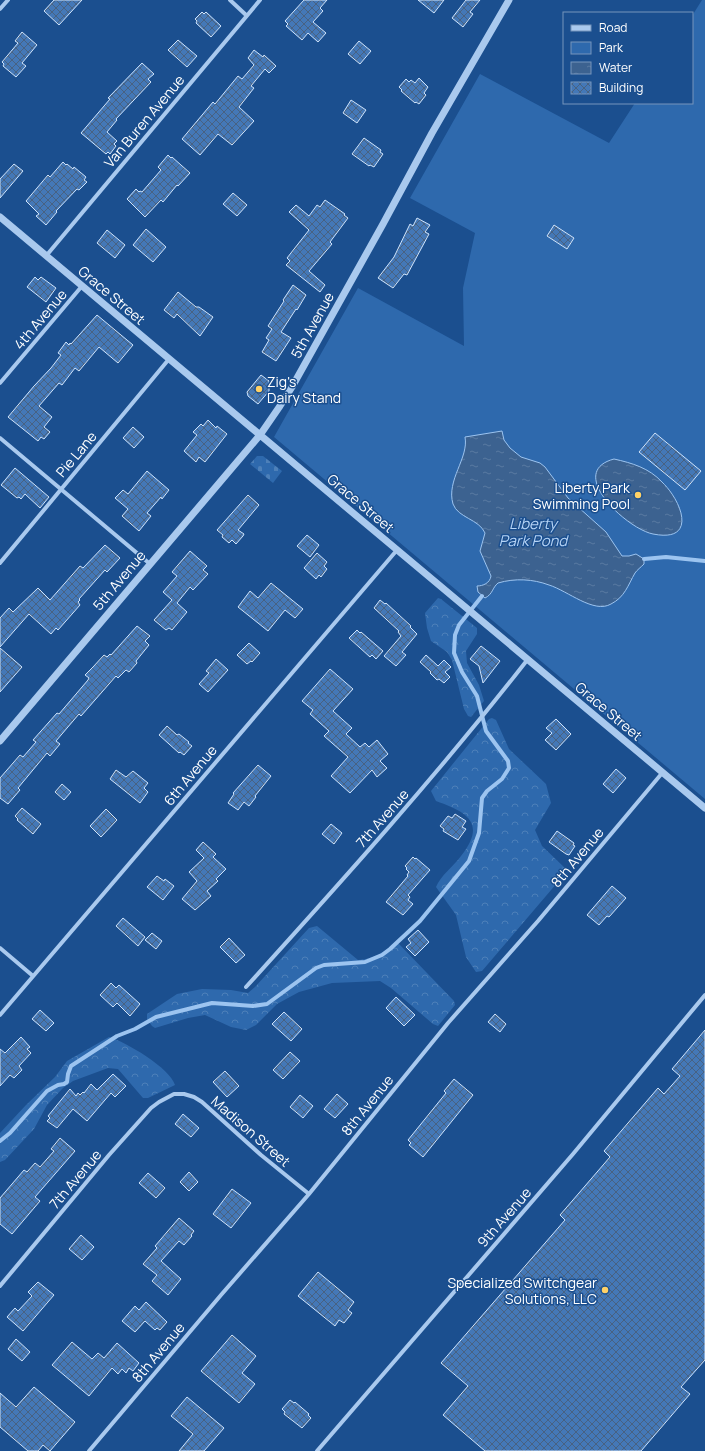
<svg xmlns="http://www.w3.org/2000/svg" width="705" height="1451" font-family="Manrope,sans-serif">
<defs>
<pattern id="forest-crowns" width="20" height="18" patternUnits="userSpaceOnUse"><rect width="20" height="18" fill="#2e69ad"/><path d="M2 6a3 3 0 1 1 6 0M12 15a3 3 0 1 1 6 0" fill="none" stroke="#4d80b9"/></pattern>
<pattern id="cemetery-stones" width="16" height="16" patternUnits="userSpaceOnUse"><rect width="16" height="16" fill="#2e69ad"/><path d="M2 7V4a2 2 0 0 1 4 0v3zM10 15v-3a2 2 0 0 1 4 0v3z" fill="#4d80b9"/></pattern>
<pattern id="water-ripples" width="26" height="14" patternUnits="userSpaceOnUse"><rect width="26" height="14" fill="#3c6290"/><path d="M2 4q2-2 4 0t4 0M15 11q2-2 4 0t4 0" fill="none" stroke="#597aa1"/></pattern>
<pattern id="building-cross-hatch" width="8" height="8" patternUnits="userSpaceOnUse"><rect width="8" height="8" fill="#4478b7"/><path d="M0 0l8 8M0 8l8-8" fill="none" stroke="#486282"/></pattern>
</defs>
<rect width="100%" height="100%" fill="#1b4f8f"/>
<path fill="#2e69ad" d="M702 0H705V799L274 437 358 288 464 346 463 288 475 233 410 198 480 74 609 143 635 103H692V16Z"/>
<path fill="url(#forest-crowns)" d="M438 598 441 599 477 628V634L466 651 467 663 479 685 484 701 471 717 468 716 464 709 452 660 447 652 431 641 427 628 425 613Z
M492 718 496 720 509 749 546 784 551 803 535 830 542 846 565 868 563 876 482 971 476 972 466 957 456 915 436 887C441 875 453 867 461 856 487 823 467 812 436 801L431 791 489 719Z
M317 926 358 960C372 960 385 951 396 943L399 944 454 1001 455 1005 438 1026 433 1024 391 988 380 981 332 983 299 992 277 1004 256 1025 246 1030 231 1027 205 1015 188 1018 155 1028 152 1026 147 1019V1014L177 994 202 989 231 990 248 993 255 987 309 928Z
M109 1037C126 1042 170 1068 175 1085L148 1098H143L118 1069 108 1068 73 1081 63 1088 47 1105 34 1129 5 1160 0 1162V1133L26 1105 55 1077 67 1061Z"/>
<path fill="url(#cemetery-stones)" d="M257 456H263L282 471 273 483 250 464Z"/>
<path fill="url(#water-ripples)" stroke="#9cc4f0" d="M502 431 504 440 510 448 521 457 540 463 545 467 568 498 606 532 622 556H629L636 554 644 559V564C641 567 637 570 635 573 628 585 625 597 611 604 594 614 568 591 549 585 533 579 515 578 498 583 492 588 493 594 485 598L478 592 477 586C483 586 490 583 491 576L480 551 485 533C479 519 458 518 453 504 446 480 469 458 465 437Z
M614 459C632 463 649 468 662 482 682 501 698 543 653 534 627 529 565 472 614 459Z"/>
<g fill="none" stroke-linecap="round" stroke-linejoin="round">
<path stroke="#9cc4f0" stroke-width="4" d="M644 559 666 557 705 561
M0 1141 10 1133 47 1091 58 1085 64 1084 67 1082 68 1074 71 1066 117 1036 135 1029 156 1017 212 1003 253 1006 267 1004 316 968 324 965 365 962 382 955 390 949 420 921 469 861 479 833 482 798 487 791 502 779 509 768 508 761 486 731 477 696 462 672 454 653 455 635 459 625 482 596"/>
</g>
<path fill="url(#building-cross-hatch)" stroke="#cfe3fa" d="M54 0H82L59 25 44 11Z
M304 0H327L320 8 323 11 313 22 326 33 318 42 308 33 302 40 286 26 288 24 285 21Z
M418 0H444L434 13Z
M466 0H480L470 12 473 14 463 27 452 18Z
M202 12 204 14 206 12 221 26 211 37 196 23 197 21 195 19Z
M22 32 37 45 22 63 26 66 16 77 3 66 4 64 2 62 18 43 15 41Z
M178 40 197 56 187 67 168 50Z
M359 41 371 51 360 64 348 54Z
M254 50 263 57 264 55 276 66 269 73 265 69 251 86 254 88 239 107 254 121 232 145 218 134 200 155 182 139 213 102 215 104 238 76 242 79 254 65 248 58Z
M142 63 154 74 148 79 151 82 116 119 117 120 107 132 117 141 114 144 116 146 110 154 108 152 106 154 81 133 110 99 108 98Z
M419 78 428 87 424 93 426 95 419 104 416 102 415 103 401 91 402 90 399 87 406 79 409 82 411 80 415 83Z
M351 100 366 110 357 123 343 113Z
M364 138 381 150 380 152 383 154 374 167 370 165 369 166 352 154Z
M168 155 171 158 172 157 190 173 178 186 177 185 163 202 161 200 145 217 127 199 136 189 139 192 140 191 142 192 161 170 158 167Z
M63 162 66 165 67 164 73 169 74 167 86 177 84 180 87 182 79 190 77 189 56 211 57 212 46 225 36 216 39 214 26 201 48 175 50 177Z
M14 164 23 171 0 198V179Z
M233 193 247 205 237 216 223 204Z
M325 200 345 214 344 215 348 218 330 242 332 244 309 271 325 285 320 292 286 265 290 261 287 258 309 230 289 212 296 205 309 216 317 205 320 207Z
M417 218 430 225 425 232 429 234 407 275 404 274 393 288 378 278 394 257 410 224 413 226Z
M554 225 574 238 567 249 547 236Z
M146 229 166 247 153 262 133 245Z
M107 230 125 245 115 258 97 243Z
M35 277 38 280 41 277 56 288 46 302 27 287Z
M293 285 306 295 297 310 296 309 281 332 291 338 276 361 262 352 269 340 266 338 272 329 268 326 284 301 283 300Z
M178 292 196 307H199L213 317 200 336 177 314 174 318 164 310Z
M97 315 133 345 118 363 99 347 79 371 75 368 62 385 59 383 39 406 52 417 44 427 50 432 44 439 41 437 38 441 8 417 34 386 51 368 61 355 58 353 66 342 69 345 70 343 71 344Z
M261 375 269 381V391L258 404 248 396 247 392Z
M208 420 216 428 217 426 227 434 205 462 199 457 196 462 184 451 197 435 193 432 201 424 203 426Z
M133 427 144 437 134 448 123 438Z
M655 433 701 471 685 490 639 452Z
M15 468 49 497 40 508 25 494 21 499 19 497 17 498 1 485Z
M147 471 169 490 162 499 161 497 147 513 151 516 139 531 122 516 128 509 115 498 123 490 128 494Z
M248 495 259 505 238 530 244 534 243 536 236 544 232 540 229 543 222 537 223 535 217 530Z
M307 535 319 545 310 557 297 546Z
M105 545 120 558 107 572 105 570 79 599 80 600 78 602 80 605 58 630 56 628 51 634 29 614 0 647V618L9 608 13 612 38 588 50 600 80 566 83 568Z
M190 551 207 566 203 570 208 574 193 590 190 587 177 603 187 612 172 630 169 628 166 630 154 620 172 600 163 592 177 576 172 572Z
M317 553 327 562 324 566 327 569 321 577 319 575 316 579 304 568Z
M271 583 303 609 295 618 285 610 268 631 238 607 250 591 258 598Z
M380 600 385 604 386 603 411 626 410 627 417 634 402 652 406 655 396 666 384 656 401 636 398 632 399 631 374 608Z
M137 626 150 636 145 641 149 645 136 661 137 663 129 672 126 670 118 678 116 676 81 716 79 714 56 741 60 744 50 756 47 753 18 788 20 790 8 804 0 798V778L20 755 23 757 36 742 33 740 57 713 59 714 88 680 89 678 85 675 93 667 104 655 107 657 110 654 111 655Z
M357 630 360 633 361 632 383 651 376 659 372 655 370 657 349 638Z
M249 643 260 653 252 662 251 661 247 664 237 655Z
M481 646 500 661 483 683 479 666 470 659Z
M0 648 22 667 0 692Z
M426 655 438 666 444 660 451 667 445 672 450 677 444 683 439 679 437 680 430 673 431 672 420 662Z
M216 659 228 670 208 692 199 684 209 673 206 671Z
M330 669 353 689 333 711 352 728 346 734 360 747 365 743 369 747 377 740 388 754 380 761 387 768 377 777 372 770 350 793 331 776 348 757 324 736 329 731 310 714 313 710 302 701Z
M556 719 571 734 556 750 545 740 552 733 546 728Z
M167 726 177 735 179 734 189 742 188 743 192 746 184 755 180 752 179 753 159 735Z
M258 765 271 776 255 796 256 797 249 806 244 802 238 810 228 803 234 794 233 793Z
M616 769 626 778 613 793 603 784Z
M116 770 126 777 133 771 148 783 144 788 148 792 140 803 110 779Z
M62 784 71 792 64 800 55 792Z
M22 808 41 824 33 834 17 820 18 819 15 816Z
M106 809 117 820 101 837 90 826Z
M455 814 466 821 462 827 466 829 458 840 443 831 444 829 440 826 448 816 452 818Z
M331 824 342 833 334 844 322 834Z
M557 831 574 843 573 845 575 846 569 855 566 854 549 842Z
M203 842 216 854 213 857 226 869 216 879 218 881 207 891 211 896 195 910 182 899 197 881 189 872 204 858 196 850Z
M413 857 415 859 416 858 430 870 408 895 410 897 408 900 413 904 403 915 386 902 408 876 407 875 409 872 406 869 407 868 405 866Z
M157 876 164 881 165 879 174 886 163 900 147 887Z
M612 886 626 898 609 917 607 916 599 925 587 915Z
M123 918 145 937 138 946 116 926Z
M418 930 429 942 415 956 406 947 411 943 408 939Z
M152 933 162 941 156 949 145 940Z
M229 938 245 955 236 963 220 947Z
M111 983 116 988 119 985 140 1004 130 1016 117 1003 113 1007 100 995Z
M396 997 415 1015 404 1026 386 1008Z
M40 1010 54 1023 46 1031 32 1019Z
M284 1012 302 1029 291 1041 272 1024Z
M495 1014 506 1024 500 1032 488 1022Z
M705 1030V1360L681 1387 690 1394 641 1451H485L443 1415 468 1386 441 1363 565 1220 560 1215 610 1157 604 1151 658 1088 664 1094 680 1076 672 1069Z
M21 1037 30 1047 27 1049 31 1053 19 1066 22 1070 14 1078 10 1075 0 1086V1049L5 1053Z
M290 1052 300 1061 283 1079 273 1070Z
M225 1071 239 1086 227 1097 213 1082Z
M113 1074 126 1086 115 1097 111 1093 87 1121 73 1109 57 1128 47 1121 50 1118 48 1116 70 1089 76 1096 78 1093 80 1095 83 1092 84 1093 91 1084 97 1090Z
M454 1079 473 1095 423 1157 409 1145 411 1143 408 1140 446 1093 444 1091Z
M337 1094 348 1104 335 1118 324 1109Z
M300 1095 313 1106 303 1118 290 1107Z
M183 1114 199 1128 191 1137 175 1124Z
M60 1138 75 1151 35 1197 40 1201 12 1234 0 1224V1198L24 1170 27 1172 35 1163 40 1167 54 1151 51 1149Z
M189 1172 198 1182 189 1191 180 1182Z
M148 1173 165 1188 156 1198 139 1183Z
M232 1189 251 1203 231 1228 213 1214Z
M179 1218 194 1231 191 1235 192 1236 184 1245 179 1241 161 1261 181 1279 168 1295 152 1281 157 1275 143 1264 157 1248 155 1246Z
M81 1235 94 1247 82 1260 69 1249Z
M318 1272 354 1302 348 1310 352 1313 344 1323 339 1320 335 1326 298 1296Z
M38 1282 54 1295 23 1331 7 1317 15 1308 18 1311 32 1296 28 1292Z
M146 1302 167 1322 160 1330 157 1328 155 1330 145 1321 135 1332 122 1321 135 1306 139 1310Z
M232 1335 256 1356 242 1373 255 1384 239 1403 201 1371Z
M16 1339 30 1352 22 1361 8 1349Z
M72 1342 92 1359 98 1353 104 1358 117 1343 139 1363 133 1371 129 1368 126 1373 122 1369 118 1374 112 1368 89 1396 52 1365Z
M34 1387 75 1422 50 1451 43 1445 38 1451H28L0 1427V1393L16 1407Z
M187 1397 224 1428 204 1451H179L193 1434 171 1416Z
M290 1400 294 1403 295 1402 309 1414 308 1415 311 1418 302 1428 284 1414 285 1412 282 1409Z"/>
<g fill="none" stroke-linecap="round" stroke-linejoin="round">
<path stroke="#a9c9ee" stroke-width="4" d="M230 0 246 15
M0 9 8 0
M46 256 260 0
M0 383 82 286
M0 438 150 564
M0 563 169 359
M0 948 33 976
M246 987C343 880 439 773 528 659
M0 1015 397 550
M0 1286 109 1155 151 1108 159 1102 174 1094H184L194 1097 202 1102 261 1155 309 1194
M89 1451 221 1295 309 1194 448 1023 538 921 663 772
M317 1451 573 1154 705 995"/>
<path stroke="#a9c9ee" stroke-width="7" d="M0 217 705 808
M0 741 260 435 280 406 292 387 383 224 432 133 509 0"/>
</g>
<g fill="#ffd166" stroke="#1b4f8f" stroke-width="1.5">
<circle cx="259" cy="389" r="4"/>
<circle cx="638" cy="495" r="4"/>
<circle cx="605" cy="1290" r="4"/>
</g>
<g text-anchor="middle" dominant-baseline="central" stroke-width="3" stroke-linejoin="round" paint-order="stroke">
<g font-size="14" fill="#fff" stroke="#1b4f8f">
<text transform="translate(144 121) rotate(-50)">Van Buren Avenue</text>
<text transform="translate(112 295) rotate(40)">Grace Street</text>
<text transform="translate(40 319) rotate(-50)">4th Avenue</text>
<text transform="translate(312 325) rotate(-61)">5th Avenue</text>
<text transform="translate(76 454) rotate(-50)">Pie Lane</text>
<text transform="translate(361 503) rotate(40)">Grace Street</text>
<text transform="translate(119 580) rotate(-50)">5th Avenue</text>
<text transform="translate(609 711) rotate(40)">Grace Street</text>
<text transform="translate(190 775) rotate(-50)">6th Avenue</text>
<text transform="translate(382 818) rotate(-49)">7th Avenue</text>
<text transform="translate(577 857) rotate(-50)">8th Avenue</text>
<text transform="translate(367 1105) rotate(-51)">8th Avenue</text>
<text transform="translate(251 1131) rotate(41)">Madison Street</text>
<text transform="translate(75 1179) rotate(-50)">7th Avenue</text>
<text transform="translate(504 1217) rotate(-49)">9th Avenue</text>
<text transform="translate(158 1352) rotate(-50)">8th Avenue</text>
</g>
<g font-size="14" fill="#fff" stroke="#1b4f8f" text-anchor="end">
<text x="267" y="381" text-anchor="start">Zig's<tspan x="267" dy="16">Dairy Stand</tspan></text>
<text x="630" y="487">Liberty Park<tspan x="630" dy="16">Swimming Pool</tspan></text>
<text x="597" y="1282">Specialized Switchgear<tspan x="597" dy="16">Solutions, LLC</tspan></text>
</g>
<g font-size="15" font-style="italic" fill="#b5d3f5" stroke="#1b4f8f">
<text x="533" y="523">Liberty<tspan x="533" dy="17">Park Pond</tspan></text>
</g>
</g>
<rect x="563" y="12" width="130" height="92" fill="#1b4f8f" stroke="#7695bc"/>
<rect x="571" y="25" width="20" height="6" fill="#a9c9ee" stroke="#7695bc"/>
<text x="599" y="32" font-size="12" fill="#ffffff">Road</text>
<rect x="571" y="42" width="20" height="12" fill="#2e69ad" stroke="#7695bc"/>
<text x="599" y="52" font-size="12" fill="#ffffff">Park</text>
<rect x="571" y="62" width="20" height="12" fill="url(#water-ripples)" stroke="#7695bc"/>
<text x="599" y="72" font-size="12" fill="#ffffff">Water</text>
<rect x="571" y="82" width="20" height="12" fill="url(#building-cross-hatch)" stroke="#7695bc"/>
<text x="599" y="92" font-size="12" fill="#ffffff">Building</text>
</svg>
